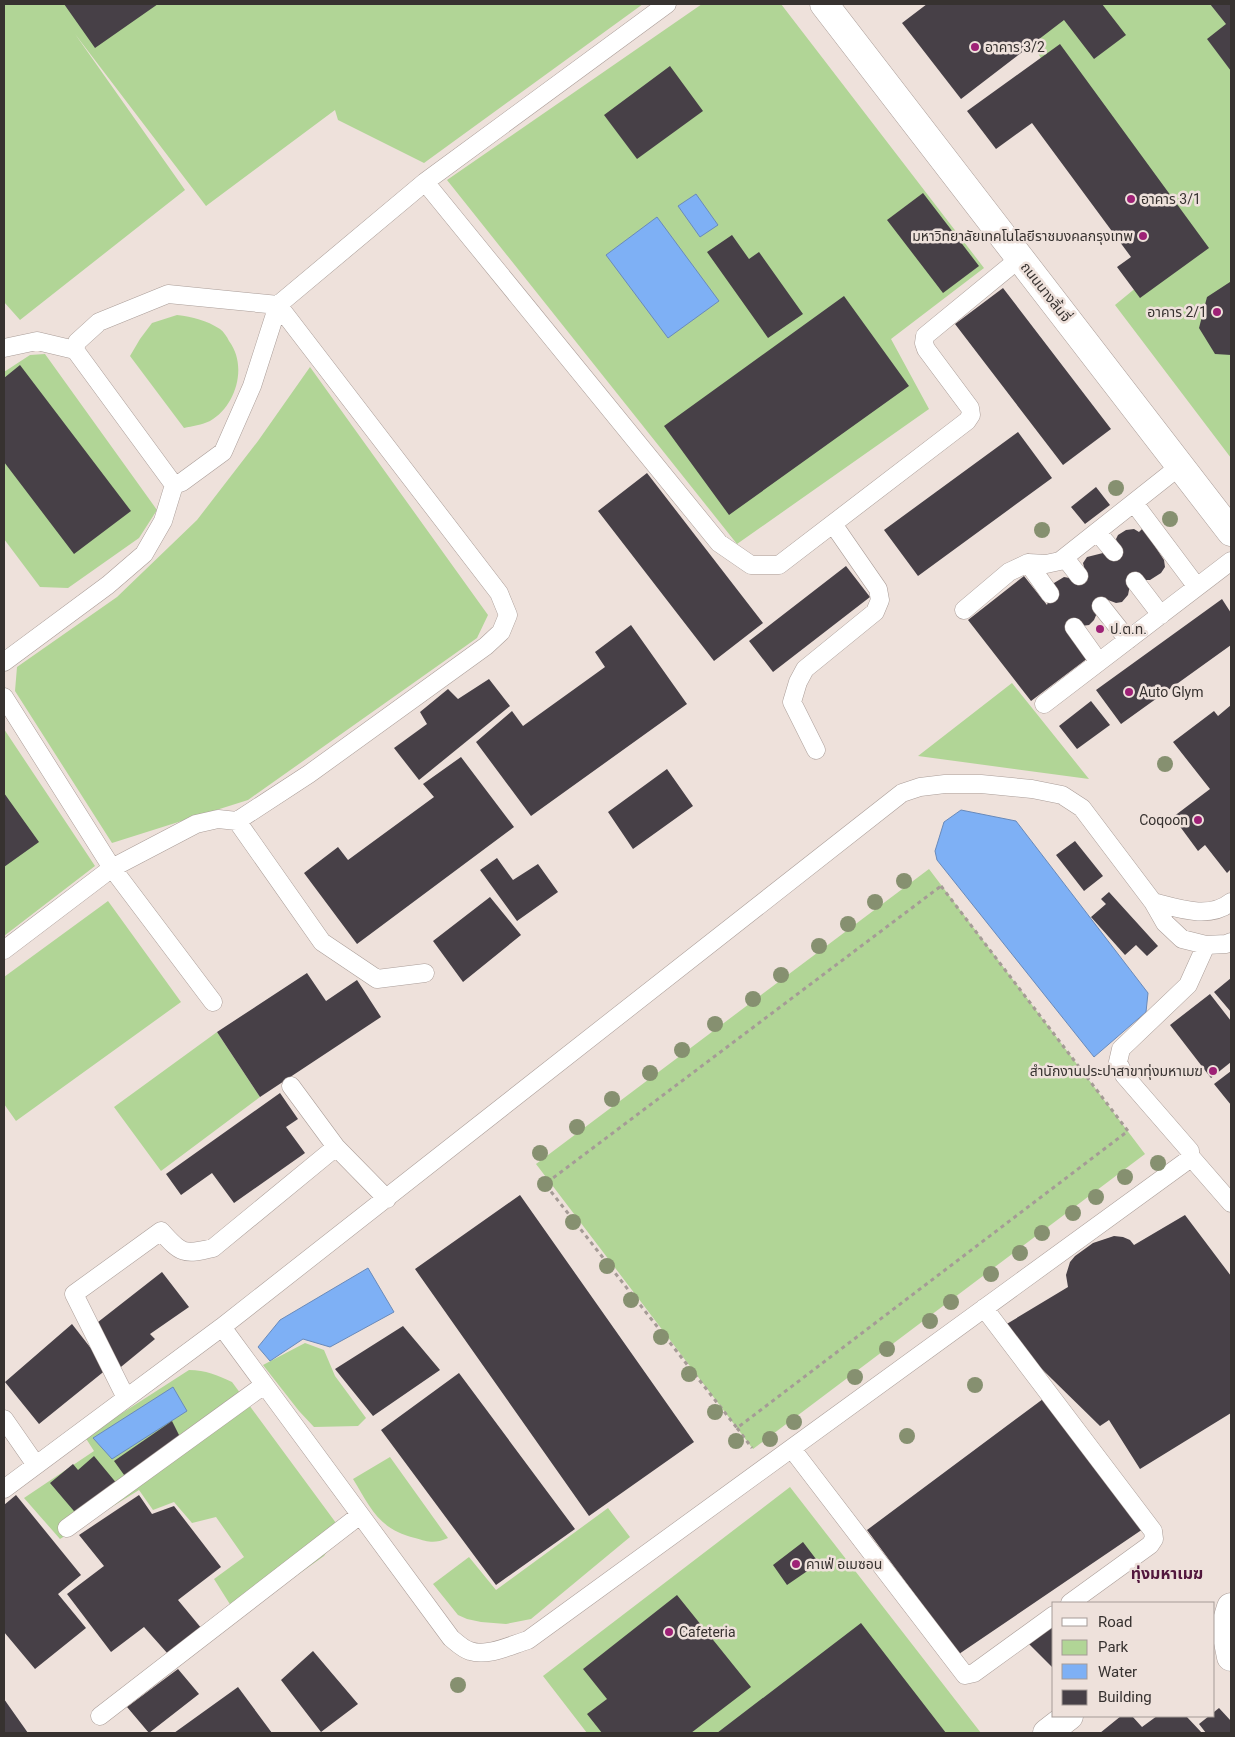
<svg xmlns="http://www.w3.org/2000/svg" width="1235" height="1737" font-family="Roboto,'Noto Sans Thai',sans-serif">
<rect width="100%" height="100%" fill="#eee1db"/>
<path fill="#b1d596" d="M4 4H643L424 163 338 120 335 110 206 206 75 34 185 190 20 320 4 302Z
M702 4H781L984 268 891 339 929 409 737 544 447 180Z
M1010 4H1231V458L1115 305 1160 268Z
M177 315C193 317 206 320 220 329 224 332 227 337 229 341 248 366 236 406 210 421 202 425 192 426 184 428L130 356 140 339 152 323Z
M45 354 157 510 139 538 68 588 40 587 4 539V372L30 355Z
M310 367 488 615 477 638 248 800 112 843 15 691 17 667 117 597 197 520 258 441Z
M1012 683 1089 779 918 756Z
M4 729 95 866 4 936Z
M929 869 1145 1154 753 1449 536 1164Z
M108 901 181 1002 16 1121 4 1104V977Z
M217 1032 260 1097 161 1171 114 1107Z
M305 1343 324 1350 335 1376 366 1418 358 1426 314 1427 299 1411 263 1365Z
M189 1370C206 1370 217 1375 232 1382L336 1523 335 1539 324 1556 238 1617 214 1579 244 1557 216 1517 192 1523 174 1502 153 1510 139 1490 60 1539 24 1498 94 1451 85 1437Z
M390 1457 448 1538C434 1544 429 1542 415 1538 378 1529 371 1508 353 1479Z
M790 1487 981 1733H587L543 1676Z
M608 1508 630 1537 531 1619 506 1624 481 1622 467 1619 458 1615 433 1584 469 1557 496 1590Z"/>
<path fill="#7eb0f5" stroke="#698aba" d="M696 194 718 225 700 237 678 206Z
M657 217 719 301 668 338 606 255Z
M961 810 1016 821 1148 993 1146 1012 1094 1057 937 860 935 851 944 822Z
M368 1268 394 1312 330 1347 303 1339 270 1361 258 1347 280 1320Z
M173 1387 187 1411 112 1459 93 1438Z"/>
<path fill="#474047" d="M64 4H158L95 48Z
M927 4H1102L1126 35 1094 59 1064 20 961 99 902 23Z
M1210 4H1231V71L1207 39 1226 24Z
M1060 44 1209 248 1140 298 1117 267 1131 257 1032 123 996 149 967 111Z
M670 66 703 111 637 159 604 115Z
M923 193 979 266 943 293 887 220Z
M732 235 749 259 759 252 803 314 768 338 707 252Z
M1230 282H1231V355L1215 354 1199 328 1207 297Z
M1003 288 1111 429 1063 465 955 324Z
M844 296 909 386 729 515 664 426Z
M20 365 131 511 74 554 4 462V378Z
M1018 432 1052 478 918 576 884 530Z
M647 473 763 623 714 661 598 511Z
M1096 487 1110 505 1085 524 1071 507Z
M1143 528 1164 560 1165 567 1161 573 1150 580H1144L1130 585 1128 595 1122 602 1116 603 1108 600 1097 609V613L1094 620 1089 625 1074 627 1088 658 1031 701 968 620 1024 576 1047 605 1054 583 1064 577 1075 579 1085 571 1083 563 1087 557 1103 553 1108 557 1119 549 1116 539 1118 535 1126 530 1134 529 1139 532Z
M846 566 870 597 773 672 749 641Z
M1222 599 1231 613V645L1121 724 1096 690Z
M631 625 687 704 531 816 476 742 512 711 523 726 605 667 595 652Z
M489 679 510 706 419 780 394 748 427 724 420 712 448 689 458 699Z
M1091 701 1110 725 1077 749 1059 726Z
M1231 705V869L1227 873 1205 845 1198 851 1173 817 1210 789 1173 742 1214 711 1218 716Z
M461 757 514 827 357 944 304 873 338 847 348 860 434 797 423 784Z
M667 769 693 806 633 849 608 812Z
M4 793 39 842 4 867Z
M1075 841 1103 876 1084 891 1056 855Z
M497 858 513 880 538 864 558 892 517 921 480 870Z
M1109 892 1158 946 1147 956 1136 945 1125 955 1091 917 1106 904 1101 899Z
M490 897 521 935 463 982 433 941Z
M307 973 326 1001 357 980 381 1017 260 1097 217 1032Z
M1231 978V1012L1214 992Z
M1210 994 1231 1021V1062L1211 1078 1170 1025Z
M1231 1071V1105L1214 1084Z
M280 1093 298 1119 286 1127 305 1153 234 1203 212 1173 181 1195 166 1174Z
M520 1195 694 1442 589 1516 415 1269Z
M1185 1215 1231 1276V1413L1140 1469 1109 1420 1100 1426 1000 1328 1068 1287 1066 1275 1070 1262 1075 1256 1093 1243 1114 1236 1123 1237 1130 1240 1134 1245Z
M162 1272 189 1307 150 1334 155 1339 116 1371 84 1333Z
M72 1324 107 1369 39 1424 5 1382Z
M403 1326 440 1370 373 1416 335 1369Z
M459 1373 575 1529 496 1585 381 1430Z
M1043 1399 1143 1529 959 1654 867 1530Z
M172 1421 181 1439 127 1479 114 1461Z
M94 1456 118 1485 79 1517 50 1483 73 1464 78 1470Z
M16 1495 81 1575 58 1594 86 1628 35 1669 4 1632V1505Z
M139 1495 152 1514 174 1506 221 1567 178 1600 202 1629 168 1654 144 1627 111 1652 67 1594 104 1566 79 1535Z
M803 1542 819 1563 787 1585 773 1565Z
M677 1595 751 1687 691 1733H602L587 1714 607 1699 583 1669Z
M1054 1621V1669L1026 1641Z
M861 1623 946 1733H717Z
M313 1651 358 1704 321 1732 281 1680Z
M178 1669 199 1694 149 1733 127 1707Z
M238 1687 272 1733H174Z
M4 1699 28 1733H4Z
M1219 1708 1231 1721V1733H1206L1199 1724 1209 1716H1214V1712Z
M1121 1716H1132L1142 1727 1157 1716H1186L1202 1733H1100Z"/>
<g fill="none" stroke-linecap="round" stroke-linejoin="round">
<g stroke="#aa9d98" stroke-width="19">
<path id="service" d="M425 182 719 543 751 565H779L967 421 971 415 970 408 926 349 924 343 925 336 1020 258
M4 348 37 341 75 350 77 342 99 322 168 294 278 305 499 593 508 615 501 632 486 646 309 774 237 821 218 819 196 824 112 868 4 950
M75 350 174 485
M1134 503 1197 587
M1098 533 1114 552
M1065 558 1079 576
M1028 563 1050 594
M1135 581 1161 615
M1101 606 1128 640
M964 610 1009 572 1028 563 1046 564 1060 561 1180 466
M1074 627 1099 662
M4 662 108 585 144 554 163 521 174 485 182 482 223 452 252 386 278 305 425 182 667 4
M4 697 112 868 213 1002
M1044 704 1231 561
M816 750 792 702 798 682 805 669 875 612 880 600 878 589 833 524
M237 821 322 942 377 979 425 973
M1153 902C1177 908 1209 920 1231 902
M291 1086 336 1147 387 1199
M1190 1156 1231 1203
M984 1308 1153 1531 1154 1539 1150 1545 1070 1603
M222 1327 451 1638C457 1643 463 1649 470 1651 488 1657 511 1645 528 1640L1188 1160 1190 1156V1151L1124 1075 1118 1062 1121 1049 1188 985 1206 945
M126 1398 74 1294 161 1231C181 1254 184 1255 213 1248L336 1147
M4 1419 36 1465
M792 1449 965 1675 974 1673 1054 1615
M4 1489 222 1327 902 793 920 787 945 784H981L1032 789 1062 795 1082 808 1153 902 1165 923 1182 939 1206 945 1226 944 1231 942
M67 1528 264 1385
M100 1716 360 1515"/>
</g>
<g stroke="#aa9d98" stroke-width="29">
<path id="tertiary" d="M1047 1733 1069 1716"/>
</g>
<g stroke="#aa9d98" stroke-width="29">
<path id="secondary" d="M824 4 1231 532
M1231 1607 1225 1627 1231 1657"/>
</g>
<path stroke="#a59b96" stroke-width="3" stroke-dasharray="4 4" stroke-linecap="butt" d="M941 886 1128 1131 737 1428 545 1184Z
M737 1428 752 1448"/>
<use href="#service" stroke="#fff" stroke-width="18"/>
<use href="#tertiary" stroke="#fff" stroke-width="28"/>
<use href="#secondary" stroke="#fff" stroke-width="28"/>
</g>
<g fill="#869070">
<circle cx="1116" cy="488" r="8"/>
<circle cx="1170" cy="519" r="8"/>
<circle cx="1042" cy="530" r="8"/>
<circle cx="1165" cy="764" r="8"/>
<circle cx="904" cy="881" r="8"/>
<circle cx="875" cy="902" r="8"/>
<circle cx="848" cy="924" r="8"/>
<circle cx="819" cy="946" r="8"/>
<circle cx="781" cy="975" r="8"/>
<circle cx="753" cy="999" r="8"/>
<circle cx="715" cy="1024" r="8"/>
<circle cx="682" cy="1050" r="8"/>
<circle cx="650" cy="1073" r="8"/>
<circle cx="612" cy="1099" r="8"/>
<circle cx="577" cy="1127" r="8"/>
<circle cx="540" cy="1153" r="8"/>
<circle cx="1158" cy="1163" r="8"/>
<circle cx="1125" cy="1177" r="8"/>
<circle cx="545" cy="1184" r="8"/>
<circle cx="1096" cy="1197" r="8"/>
<circle cx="1073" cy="1213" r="8"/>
<circle cx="573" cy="1222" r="8"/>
<circle cx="1042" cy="1233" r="8"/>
<circle cx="1020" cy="1253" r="8"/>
<circle cx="607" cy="1266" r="8"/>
<circle cx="991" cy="1274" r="8"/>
<circle cx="631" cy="1300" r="8"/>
<circle cx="951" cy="1302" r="8"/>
<circle cx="930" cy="1321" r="8"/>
<circle cx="661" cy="1337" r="8"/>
<circle cx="887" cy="1349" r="8"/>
<circle cx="689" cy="1374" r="8"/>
<circle cx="855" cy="1377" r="8"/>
<circle cx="975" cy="1385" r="8"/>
<circle cx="715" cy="1412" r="8"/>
<circle cx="794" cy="1422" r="8"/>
<circle cx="907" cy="1436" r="8"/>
<circle cx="770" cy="1439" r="8"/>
<circle cx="736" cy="1441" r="8"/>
<circle cx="458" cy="1685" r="8"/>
</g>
<g fill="#9e2176" stroke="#eee1db" stroke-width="2">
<circle cx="975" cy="47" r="5"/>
<circle cx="1131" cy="199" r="5"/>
<circle cx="1143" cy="236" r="5"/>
<circle cx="1217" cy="312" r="5"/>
<circle cx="1100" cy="629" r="5"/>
<circle cx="1129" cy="692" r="5"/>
<circle cx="1198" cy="820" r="5"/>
<circle cx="1213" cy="1071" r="5"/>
<circle cx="796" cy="1564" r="5"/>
<circle cx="669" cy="1632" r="5"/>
</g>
<g text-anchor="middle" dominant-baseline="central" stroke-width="5" stroke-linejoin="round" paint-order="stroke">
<g font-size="14" fill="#373230" stroke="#eee1db" text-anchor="start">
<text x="985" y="47">อาคาร 3/2</text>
<text x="1141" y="199">อาคาร 3/1</text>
<text x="1133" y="236" text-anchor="end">มหาวิทยาลัยเทคโนโลยีราชมงคลกรุงเทพ</text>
<text x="1207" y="312" text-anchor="end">อาคาร 2/1</text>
<text x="1110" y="629">ป.ต.ท.</text>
<text x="1139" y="692">Auto Glym</text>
<text x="1188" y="820" text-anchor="end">Coqoon</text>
<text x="1203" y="1071" text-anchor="end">สำนักงานประปาสาขาทุ่งมหาเมฆ</text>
<text x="806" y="1564">คาเฟ่ อเมซอน</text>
<text x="679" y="1632">Cafeteria</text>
</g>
<g font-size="14" fill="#373230" stroke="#eee1db">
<text transform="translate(1046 292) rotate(52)">ถนนนางลิ้นจี่</text>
</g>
<g font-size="16" font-weight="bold" fill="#52173d" stroke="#eee1db">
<text x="1167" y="1573">ทุ่งมหาเมฆ</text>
</g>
</g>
<rect width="1235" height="1737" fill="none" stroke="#373230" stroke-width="10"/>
<rect x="1052" y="1602" width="162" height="115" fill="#eee1db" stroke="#a59b97"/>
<rect x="1062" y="1618" width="25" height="8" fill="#ffffff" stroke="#a59b97"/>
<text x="1098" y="1627" font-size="15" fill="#373230">Road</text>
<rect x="1062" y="1640" width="25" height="15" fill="#b1d596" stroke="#a59b97"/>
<text x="1098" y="1652" font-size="15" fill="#373230">Park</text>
<rect x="1062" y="1664" width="25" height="15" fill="#7eb0f5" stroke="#a59b97"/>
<text x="1098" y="1677" font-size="15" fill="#373230">Water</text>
<rect x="1062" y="1690" width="25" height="15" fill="#474047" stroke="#a59b97"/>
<text x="1098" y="1702" font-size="15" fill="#373230">Building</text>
</svg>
